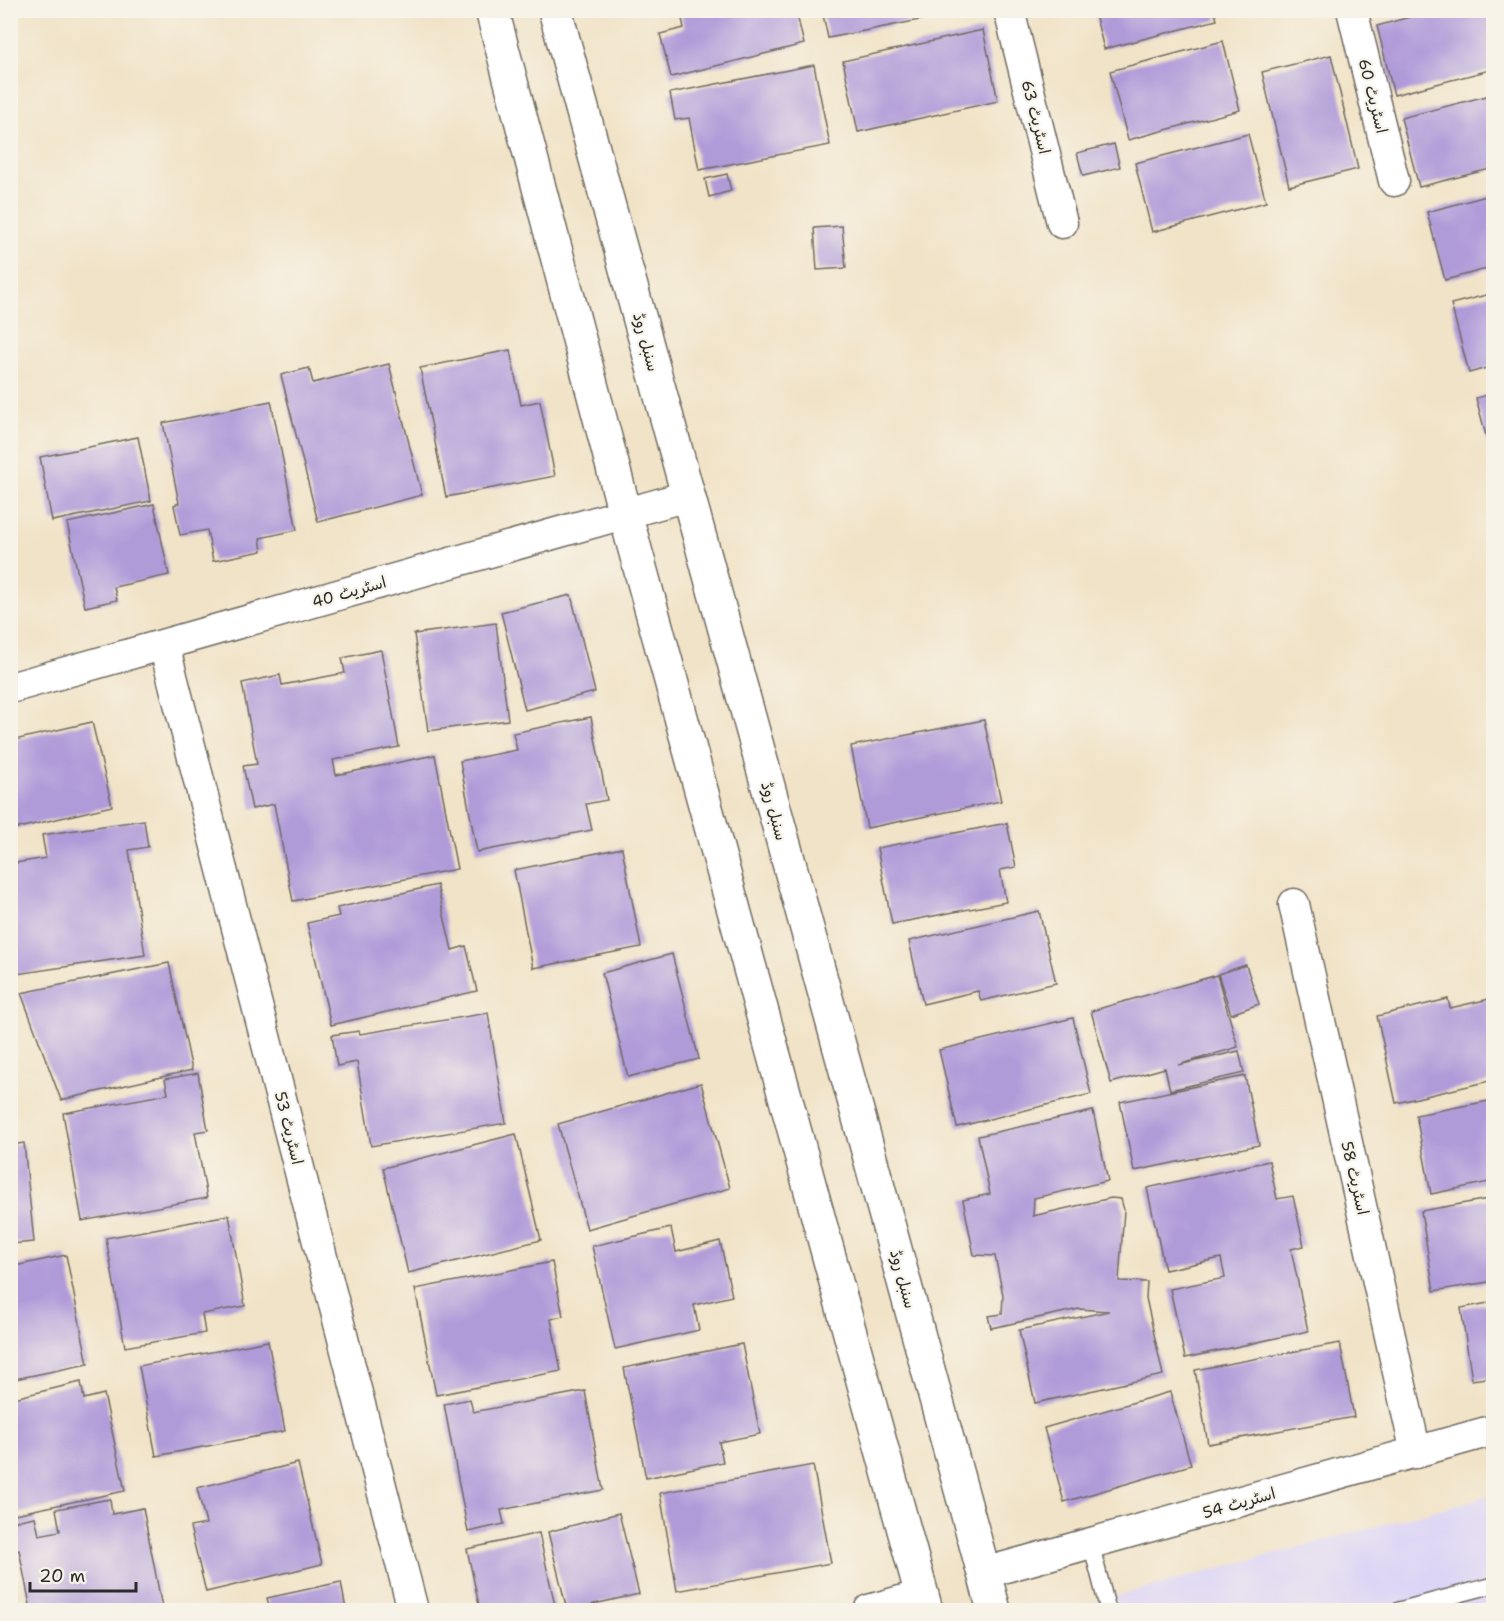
<svg xmlns="http://www.w3.org/2000/svg" width="1504" height="1621" font-family="'Shantell Sans','Playpen Sans Arabic',sans-serif">
<rect width="100%" height="100%" fill="#f7f3e8"/>
<filter id="ink" filterUnits="userSpaceOnUse"><feTurbulence type="fractalNoise" baseFrequency=".0167" numOctaves="2"/><feDisplacementMap in="SourceGraphic" scale="12" xChannelSelector="R" yChannelSelector="G"/><feConvolveMatrix kernelMatrix="1 2 1 2 8 2 1 2 1" color-interpolation-filters="sRGB"/></filter>
<filter id="wash" filterUnits="userSpaceOnUse"><feTurbulence type="fractalNoise" baseFrequency=".008" numOctaves="4" result="noise"/><feDisplacementMap in="SourceGraphic" scale="24" xChannelSelector="R" yChannelSelector="G"/><feGaussianBlur stdDeviation="1.35" result="paint"/><feColorMatrix in="noise" values="0 0 0 0 0 0 0 0 0 0 0 0 0 0 0 0 0 1.4 0 .05"/><feComposite in="paint" operator="in"/></filter>
<g filter="url(#wash)">
<rect width="100%" height="100%" fill="#f1e3c7"/>
<path fill="#ddd5f6" d="M1493 1495V1610H1065Z"/>
<g id="blocks">
<path fill="#b09bd9" d="M680 10H779L781 15 796 11 804 44 671 77 660 34 684 28Z
M822 10H933L935 17 828 38Z
M1094 10H1214L1217 20 1104 49Z
M1435 10H1493L1494 69 1394 95 1377 26Z
M983 30 998 101 858 132 843 61Z
M1223 41 1240 110 1128 140 1110 71Z
M1331 55 1358 169 1289 186 1262 72Z
M814 65 830 145 699 170 689 118 675 120 670 93Z
M1494 94V168L1419 187 1401 118Z
M1248 134 1266 202 1152 232 1135 163Z
M1114 144 1120 167 1083 176 1077 153Z
M727 174 731 191 709 197 705 179Z
M1494 194V267L1445 280 1427 212Z
M842 226 846 268 817 270 814 228Z
M1494 293V366L1469 373 1451 304Z
M510 350 521 405 540 401 555 476 446 497 420 368Z
M389 364 422 495 318 522 281 375 309 368 313 383Z
M1494 393V462H1493L1476 398Z
M271 401 297 530 260 538 262 551 213 561 207 530 180 535 174 505 179 503 163 423Z
M138 437 151 501 52 521 40 457Z
M154 504 169 575 114 587 117 600 85 607 67 523Z
M571 595 595 692 525 710 501 612Z
M496 623 508 720 428 731 414 634Z
M381 650 399 747 333 760 336 775 435 755 457 869 293 901 274 804 252 809 243 766 257 764 242 683 280 675 282 685 345 673 342 658Z
M591 717 607 800 586 804 592 830 477 852 460 761 517 750 513 733Z
M984 720 1001 801 867 828 851 746Z
M92 722 112 806 10 830V741Z
M144 820 148 847 129 850 145 955 10 975V864L46 858 42 835Z
M1007 823 1016 867 1000 870 1006 902 892 924 877 848Z
M622 848 641 947 533 968 514 870Z
M437 885 452 950 466 946 477 991 331 1025 307 923 339 916 337 908Z
M1039 911 1056 983 981 1001 978 991 923 1004 909 941Z
M672 954 699 1059 628 1077 602 973Z
M169 963 192 1070 61 1100 21 993Z
M1246 965 1259 1004 1231 1014 1218 974Z
M1217 975 1238 1047 1178 1065 1239 1051 1244 1073 1170 1090 1165 1068 1111 1083 1091 1011Z
M1494 998V1080L1396 1103 1377 1016 1448 999 1450 1008Z
M488 1013 506 1123 371 1146 357 1062 337 1066 332 1035 359 1031 360 1034Z
M1073 1018 1091 1094 957 1127 939 1050Z
M198 1073 208 1130 195 1132 207 1198 82 1221 63 1113 168 1094 165 1079Z
M1245 1076 1259 1145 1134 1171 1120 1102Z
M701 1083 730 1188 587 1229 558 1124Z
M1494 1100V1181L1431 1194 1416 1115Z
M1093 1111 1108 1181 1034 1198 1033 1216 1111 1198 1121 1199 1124 1210 1119 1281 1147 1282 1146 1298 1163 1375 1035 1403 1019 1330 1109 1311 1079 1309 991 1328 988 1316 1002 1314 1003 1295 995 1256 974 1255 963 1200 990 1194 978 1136Z
M516 1134 541 1240 408 1273 383 1168Z
M24 1143 34 1242 10 1244V1145Z
M1269 1161 1277 1199 1293 1196 1304 1246 1291 1249 1308 1331 1185 1358 1170 1289 1225 1278 1221 1258 1165 1270 1147 1188Z
M1494 1198V1281L1434 1291 1421 1211Z
M229 1215 245 1306 202 1314 205 1333 125 1347 106 1238Z
M671 1228 676 1252 720 1241 732 1296 694 1305 699 1330 615 1349 592 1246Z
M66 1255 88 1364 10 1380V1267Z
M552 1262 563 1316 551 1319 561 1371 436 1395 415 1289Z
M1494 1302V1377L1472 1380 1461 1308Z
M268 1341 285 1431 156 1456 139 1366Z
M1340 1343 1354 1417 1208 1444 1195 1370Z
M742 1344 760 1434 719 1442 723 1462 646 1478 624 1368Z
M81 1382 84 1399 104 1394 125 1491 10 1515V1399Z
M585 1391 603 1490 501 1510 504 1524 468 1532 444 1404 470 1399 473 1412Z
M1170 1392 1191 1465 1064 1502 1044 1428Z
M298 1463 322 1564 206 1592 190 1527 206 1524 197 1488Z
M813 1465 831 1563 677 1591 660 1493Z
M110 1499 112 1514 143 1508 162 1607 145 1610H31L19 1550 10 1551V1522L35 1517 39 1535 60 1531 56 1509Z
M619 1513 639 1594 567 1610 548 1532Z
M539 1533 556 1610H480L467 1549Z
M341 1582 346 1610H270L267 1598Z"/>
</g>
</g>
<g filter="url(#ink)">
<use href="#blocks" fill-opacity="0" stroke="#706b62" stroke-width="1.5"/>
<g fill="none" stroke-linecap="round" stroke-linejoin="round">
<g stroke="#706b62" stroke-width="18">
<path id="service" d="M1091 1544 1108 1610
M1399 1610 1494 1585"/>
</g>
<g stroke="#706b62" stroke-width="33">
<path id="minor" d="M1009 10 1062 223
M1352 10 1394 181
M164 645 413 1610
M10 688 687 496
M1294 904 1416 1453
M984 1573 1494 1430
M869 1610 922 1595"/>
</g>
<g stroke="#706b62" stroke-width="36">
<path id="tertiary" d="M492 10 625 513 926 1610
M555 10 994 1610"/>
</g>
<use href="#service" stroke="#fff" stroke-width="15"/>
<use href="#minor" stroke="#fff" stroke-width="30"/>
<use href="#tertiary" stroke="#fff" stroke-width="33"/>
</g>
</g>
<g text-anchor="middle" dominant-baseline="central" stroke-width="4.5" stroke-linejoin="round" paint-order="stroke">
<g font-size="16" fill="#2b2b2b" stroke="#f7f3e8">
<text transform="translate(1373 96) rotate(76)">اسٹریٹ 60</text>
<text transform="translate(1036 117) rotate(76)">اسٹریٹ 63</text>
<text transform="translate(646 342) rotate(75)">سنبل روڈ</text>
<text transform="translate(349 592) rotate(-16)">اسٹریٹ 40</text>
<text transform="translate(774 811) rotate(75)">سنبل روڈ</text>
<text transform="translate(289 1128) rotate(76)">اسٹریٹ 53</text>
<text transform="translate(1355 1178) rotate(77)">اسٹریٹ 58</text>
<text transform="translate(903 1279) rotate(75)">سنبل روڈ</text>
<text transform="translate(1239 1503) rotate(-16)">اسٹریٹ 54</text>
</g>
</g>
<rect width="1504" height="1621" fill="none" stroke="#f7f3e8" stroke-width="36"/>
<path d="M30 1582v9h106v-9" fill="none" stroke="#2b2b2b" stroke-width="3"/>
<text x="39" y="1582" font-size="18" fill="#2b2b2b" stroke="#f7f3e8" stroke-width="4.5" paint-order="stroke">20 m</text>
</svg>
